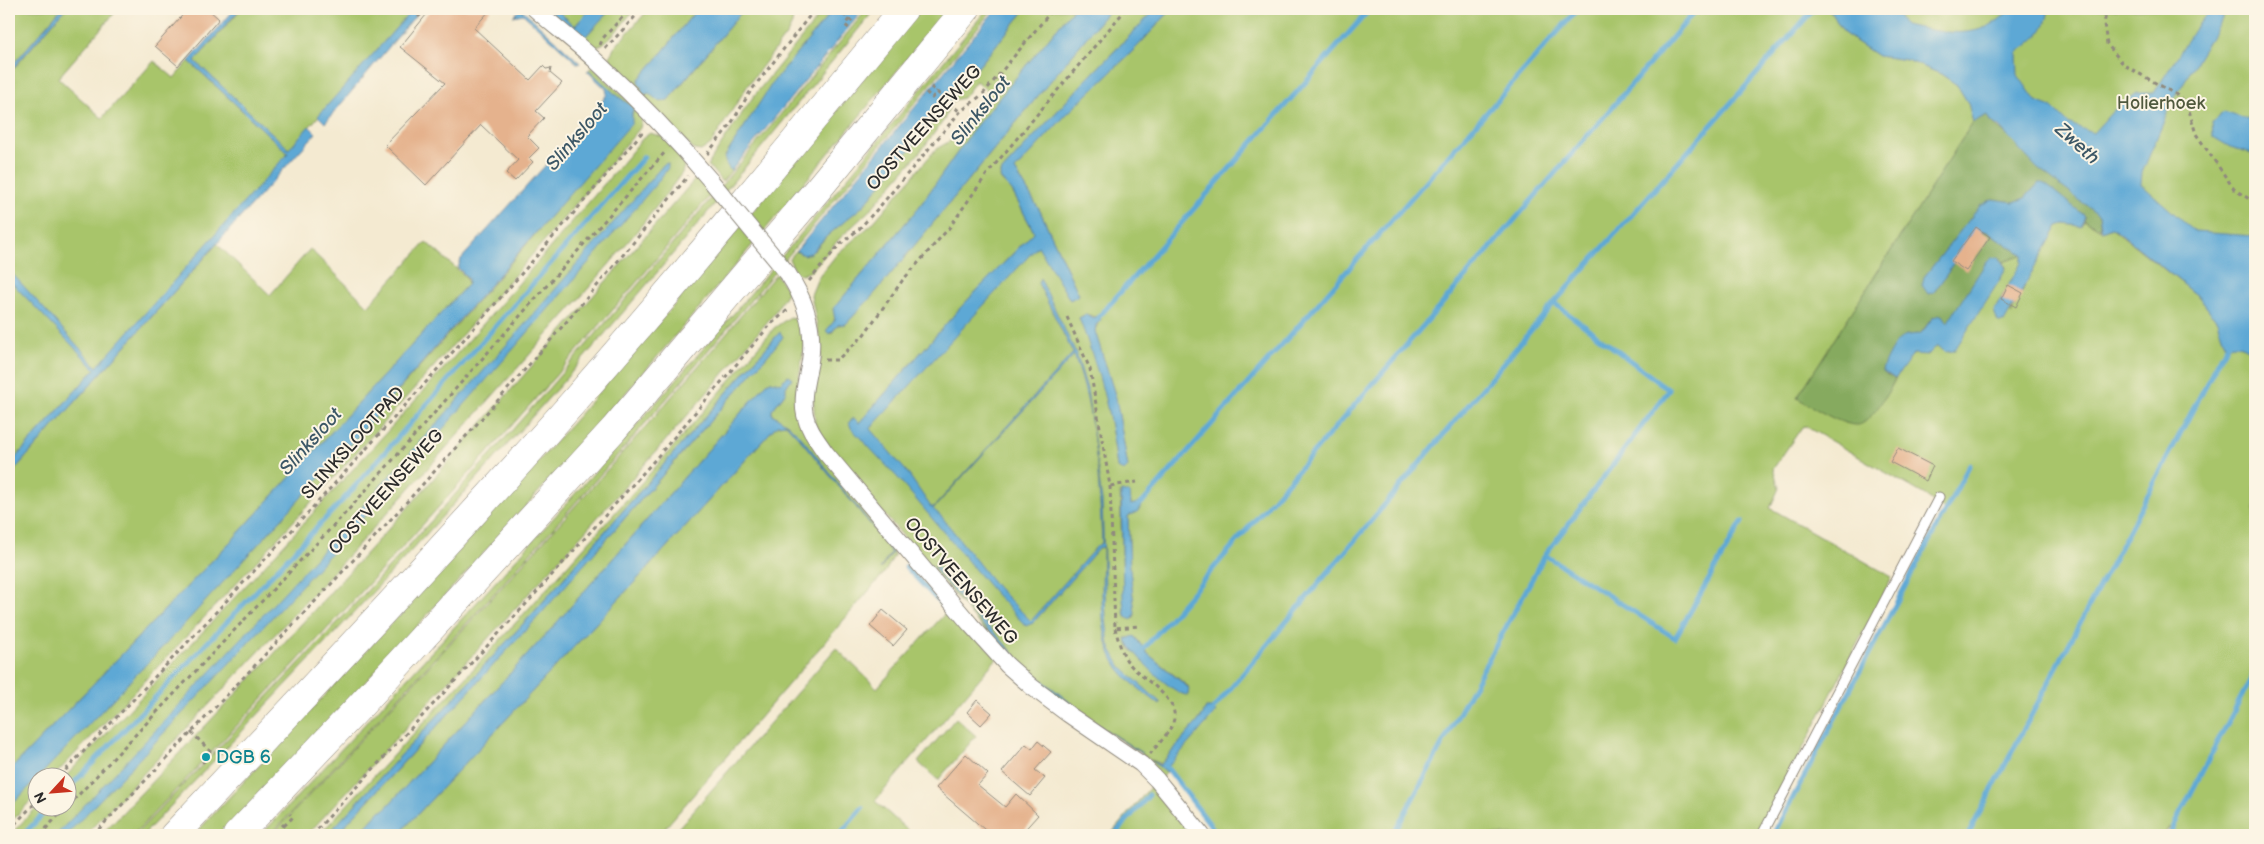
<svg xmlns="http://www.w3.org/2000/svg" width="2264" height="844" font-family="'Balsamiq Sans',sans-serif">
<rect width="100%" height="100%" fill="#fcf5e5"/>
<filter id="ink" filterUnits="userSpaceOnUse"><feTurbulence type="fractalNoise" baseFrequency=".02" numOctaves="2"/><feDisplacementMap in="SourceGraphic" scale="10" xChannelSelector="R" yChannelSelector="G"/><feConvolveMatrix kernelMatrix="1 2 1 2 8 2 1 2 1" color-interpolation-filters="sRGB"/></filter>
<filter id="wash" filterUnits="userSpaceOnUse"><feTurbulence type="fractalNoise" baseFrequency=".0096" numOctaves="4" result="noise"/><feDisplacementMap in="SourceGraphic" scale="20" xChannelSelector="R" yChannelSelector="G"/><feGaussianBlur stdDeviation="1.12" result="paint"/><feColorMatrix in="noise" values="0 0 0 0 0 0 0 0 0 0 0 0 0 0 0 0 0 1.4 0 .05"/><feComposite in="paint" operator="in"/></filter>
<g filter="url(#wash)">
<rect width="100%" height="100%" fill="#f4ead1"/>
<path fill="#a8c56b" stroke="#6a784b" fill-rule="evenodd" d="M9 9H61L9 69Z
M65 9H118L58 78 102 118 154 61 174 78 189 61 288 153 106 360 94 370 9 465V140L11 138 9 136V74Z
M241 9H413L289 150 195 61Z
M556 9H590L575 26Z
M611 9H635C624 21 608 46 591 49L577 36 585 37Z
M649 9H697L656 60 639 79 638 81 642 89 641 91 645 95 648 93 663 102 671 97 744 9H794L792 24 787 34 748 85 711 144 701 151 694 150 612 65 610 56 614 48Z
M825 9 832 11 773 83 724 158 731 171 722 182 708 165 713 157 753 97Z
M867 9H875C772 135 669 261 562 383 426 538 285 687 143 835H135C235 731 335 627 432 520 582 354 726 182 867 9Z
M921 9H948C834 147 721 285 603 419 479 561 351 698 222 835H194C326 694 459 553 586 407 700 277 810 142 921 9Z
M987 9H993C873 154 754 299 630 441 519 568 405 691 290 814L270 835H261C420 666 577 495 729 319 816 217 901 113 987 9Z
M1026 9H1073L976 126 919 207 833 309 835 316 831 334 839 324H846L875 293 1110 9H1156L1086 80 1002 171 1000 175 1001 180 1012 191 1034 232 960 308 859 423 1039 245 1070 300 1079 295 1040 211 1015 170 1067 113 1137 47 1172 9H1814L1815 11 1829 9 1845 34 1878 56 1907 60 1941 74 1957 85 1968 103 1973 122 1797 398 1846 423 1865 422 1891 387 1907 359 1916 353 1928 355 2006 268 2003 262 2023 255 2011 314 2036 263 2058 226 2064 224 2080 226 2084 220 2102 231 2111 227 2199 297 2217 321 2226 346C2239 342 2245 347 2255 355V835H2169V826L2164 835H1771L1946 511 1925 495 1805 426 1802 427 1773 469 1779 488 1770 508 1892 577 1758 835H1216L1167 767 1216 712 1206 708 1201 718 1161 764 1151 760 1167 772 1161 778 1149 759 1097 725 1123 741 1097 725 1026 667 970 606 941 570 931 568 833 456 815 424 813 392 821 358V345L811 295 818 278 837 254 872 224 936 149 954 139 990 93 976 81 963 98 954 100 949 107 944 120 920 152 870 210 840 238 811 271 802 275 796 273 789 259 796 251 801 254 814 251 827 236 863 206ZM1086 314 1095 317 1098 323 1095 331 1116 398 1128 467 1117 468C1111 417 1101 366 1079 318ZM1120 492 1130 493 1131 505 1138 503 1128 516 1130 570 1135 616 1129 619 1125 617 1124 612ZM1135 637 1148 654 1189 687 1130 649 1126 638Z
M1864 9H2255V313Z
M592 66 643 115 640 128C453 352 255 566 54 776H39C165 644 291 511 413 374 488 290 562 205 632 115L634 108 615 94 589 70Z
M650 133 663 137 685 162 682 173C621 256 549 332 481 409 352 554 219 695 85 835H10L38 806H68L66 776C264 569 459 358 643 138Z
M697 177 712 193C527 415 332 627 133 835H101L272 656 413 502Z
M426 242 466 277 468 284 234 538 9 771V476L217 244 270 295 310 249 368 306Z
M776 274 788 291 773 315C624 494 464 664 307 835H272C443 652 615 468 776 274Z
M790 317 802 322 805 342 796 395 893 544 894 556 885 572 659 835H398L644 572 777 425 786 424 798 437 885 542 891 553 881 569 892 553 889 546 800 436 787 424 772 414V410L784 395 786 387 792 378 788 375 781 383H767L552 628 383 811 381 810 358 835H336C488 673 637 507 782 338L783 336 778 334 534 612 327 835H319C474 669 629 503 774 328Z
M951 607 997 658 875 801 913 835H672L836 648 877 688Z
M956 718 976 736 938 780 918 762Z
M37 778V794L9 824V808Z
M1152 785 1193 835H1110Z"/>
<path fill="#86aa5f" stroke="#586a45" d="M1987 114 1990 121 2099 215 2101 229 2084 220 2085 216 2039 183 2025 198 2014 202 1992 199 1981 206 1924 277 1928 294 1934 292 1978 230 1988 232 2023 255 2003 262 1998 257 1947 324 1933 317 1920 334 1906 335 1882 370 1887 375 1895 379C1890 390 1869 426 1857 425 1839 425 1812 406 1797 398L1973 122Z
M935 566 1012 656 1025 669 1093 722 1022 674 931 568Z"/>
<path fill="#5da8d5" stroke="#446a80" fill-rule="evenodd" d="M61 9H65L9 73V69Z
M235 9H240L195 61 289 149 309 126 316 133 9 476V465L95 369 9 280V270L97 367 288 153 189 61Z
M413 9H421L325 123 318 116Z
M547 9H556L575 26 590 9H611L585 37 577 36Z
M697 9H744L668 100 660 102 648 93 645 95 641 91 642 88 638 83 639 79 656 60Z
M834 9H864L731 171C727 166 723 161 726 155L773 82Z
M996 9H1026L863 206 827 236 811 253 804 255 796 251Z
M1073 9H1110L875 293 846 324 838 325 830 334 826 331 835 320 833 309 919 207 976 126Z
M1156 9H1172L1137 47 1067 114 1015 170 1040 211 1079 295 1070 300 1038 246 870 429 907 472 931 507H934L1073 353 1038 283 1040 278 1076 353 1087 389 1102 501 1106 618 1109 645 1121 667 1161 703 1160 705C1146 694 1130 683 1119 669 1096 638 1103 583 1103 547L1099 548 1033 623 1026 626 993 591 898 478 851 428 849 422 854 418 859 423 960 308 1034 232 1012 191 1000 178 1002 171 1086 80ZM1074 355C1096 413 1099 481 1102 543L1097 546 1031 621 997 587 942 517 933 509Z
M1829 9H1900L1898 15 1904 25C1942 32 1982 43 2010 9H2049C2045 33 2036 38 2017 53L2018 75 2036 101 2052 107 2068 123 2093 133 2113 111 2137 93H2154L2194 30 2211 9H2228L2172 102 2142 173 2141 184 2195 232 2255 236V355C2245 347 2239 342 2226 347L2217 321 2199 297 2119 232 2111 227 2102 231 2099 215 2037 168 1999 127 1990 121 1987 115 1973 122 1968 103 1957 85 1941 74 1907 60 1878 56 1845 34Z
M519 10 524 11 580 63 578 64 523 14 513 16Z
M589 70 615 94 634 108 632 112V123L350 445 176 633 9 808V771L234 538 468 284V278L458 268 461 259 599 106 607 94 606 89 587 71Z
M2224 112 2255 122V154L2230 147 2213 137 2212 122Z
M668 163V168L656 184C466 407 270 625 66 835H56C265 618 467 393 664 164Z
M2039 183H2044L2085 216 2080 226 2064 224 2058 226 2004 322H1998L1994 311 2021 263 2023 255 1988 232 1978 230 1934 292 1928 294 1922 285 1924 277 1980 206 1992 199 2014 202 2025 198Z
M1998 257 2006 268 2001 278 1954 351 1945 352 1937 345 1928 355 1913 354 1895 379 1882 370C1885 360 1895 340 1904 336 1909 334 1915 335 1920 334 1928 327 1930 315 1942 315L1947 323 1987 261 1991 258Z
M1086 314 1093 318 1098 315 1101 320 1096 325 1095 331 1116 398 1128 467 1124 471 1117 468C1112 416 1098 367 1079 318Z
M780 332 783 337 769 354 539 616 336 835H327L534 612Z
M788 375 792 378 786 387V392L772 410V414L789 425 800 436 889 546 892 553 880 569 891 553 885 542 798 437 786 424 777 425 644 572 398 835H358L381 810 383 811 552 628 767 383 771 381 781 383Z
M1121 491 1130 493 1131 505 1138 503 1142 506 1137 512 1128 516 1130 570 1135 613 1133 618 1129 619 1125 615 1123 600Z
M935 566 941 570 970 606 1026 667 1097 724 1142 753V754L1093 722 1025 669 990 633 936 570Z
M1134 636 1148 654 1189 688 1188 695C1175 697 1130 652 1126 639Z
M1206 708H1212L1216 712 1168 767 1169 770 1167 772 1151 761 1160 765 1162 763 1201 718Z"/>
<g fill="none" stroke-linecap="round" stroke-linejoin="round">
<path stroke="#5da8d5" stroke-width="5" d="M1554 303 1669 390 1545 555 1675 638 1742 522
M1096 320 1370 9
M1135 508 1144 501 1578 9
M906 567 959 623
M1141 652 1697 9
M1209 714 1554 303 1814 9
M1165 765 1218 835
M68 789 343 500 644 157
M23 835 51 806
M839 835 862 808
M1114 835 1149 795
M1393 835 1545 555
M1773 835 1970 464
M1968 835 2226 347
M2169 835 2255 671"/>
</g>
<g id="blocks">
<path fill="#e5b28d" d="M188 9H208L219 19 178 66 155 46Z
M431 9H491L474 28 530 80 543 66 546 69 551 68 550 73 562 83 536 111 544 118 527 136 539 148 529 158 533 162 515 181 506 173 518 160 481 125 426 185 385 145 445 83 400 47Z
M1976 227 1990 237 1966 271 1951 261Z
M2008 285 2023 293 2016 307 2001 299Z
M1898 448 1933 466 1926 481 1890 462Z
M883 610 907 630 893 646 870 626Z
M977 700 992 713 981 725 967 712Z
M1038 741 1051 752 1035 770 1045 778 1030 796 1002 772 1026 744 1032 749Z
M966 754 988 774 978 785 1005 807 1016 794 1038 815 1020 835H991L936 788Z"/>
</g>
</g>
<g filter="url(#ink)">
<use href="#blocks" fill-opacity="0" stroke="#908a7e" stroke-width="1"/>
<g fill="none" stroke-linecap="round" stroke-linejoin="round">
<g stroke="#908a7e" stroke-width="11">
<path id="service" d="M1762 835 1939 497"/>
</g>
<g stroke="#908a7e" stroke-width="18">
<path id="minor" d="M535 9C555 27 577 43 596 61 637 99 675 138 711 181
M788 274C806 301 815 329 810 361 807 379 801 397 805 415 808 429 817 440 825 452L970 624 1007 665 1032 687 1068 714 1141 764 1157 780 1202 835"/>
</g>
<g stroke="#908a7e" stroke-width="29">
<path id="motorway" d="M174 835C310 691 445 547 576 399 688 271 796 140 904 9
M237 835 359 707 614 429 818 189 966 9"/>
</g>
<path stroke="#908a7e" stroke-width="3" stroke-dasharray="4 4" stroke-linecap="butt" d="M837 9 855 24
M2107 9 2104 24 2107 44 2124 65 2177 95 2188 107 2196 134 2234 189 2255 203
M412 10 419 16 426 9
M849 19 845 25 850 29
M600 45 603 38 630 9
M605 49 642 9
M931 87 960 112
M926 92 932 98 937 91
M707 154 731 124 750 92 815 9
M809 281 840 244 859 229 881 205 960 112 983 94 1053 9
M1067 317 1090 369 1110 486 1137 482
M825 360H837L863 336 902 281 949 228 987 174 1126 9
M1110 486 1115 628 1140 626
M1115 628C1118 639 1121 651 1127 661 1139 678 1178 696 1174 719 1171 732 1158 744 1150 754
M191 732 210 751 202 760 204 763
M60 776C261 568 457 353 644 130
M68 806 352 506 666 151
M282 824 293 835
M284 826 293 817 290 814
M9 830 38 800
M40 835 67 806
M93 835C298 622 502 406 688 176
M312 835 526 604 652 463 770 325 790 308"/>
<use href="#service" stroke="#fff" stroke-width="9"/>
<use href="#minor" stroke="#fff" stroke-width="16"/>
<use href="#motorway" stroke="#fff" stroke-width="28"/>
<g stroke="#908a7e" stroke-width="18" stroke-linecap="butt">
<path id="minor-bridge" d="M711 181 788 274"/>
</g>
<use href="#minor-bridge" stroke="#fff" stroke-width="16"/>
</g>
</g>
<circle fill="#0f9aa8" stroke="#fcf5e5" stroke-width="2" cx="206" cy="757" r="5"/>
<g text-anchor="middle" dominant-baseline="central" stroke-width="4" stroke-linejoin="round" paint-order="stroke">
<g font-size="18" fill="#50593e" stroke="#fcf5e5">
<text x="2161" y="103">Holierhoek</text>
</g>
<g font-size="18" fill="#2b2b2b" stroke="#fcf5e5">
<text transform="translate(924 128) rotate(-48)">OOSTVEENSEWEG</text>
<text transform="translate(353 443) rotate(-48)">SLINKSLOOTPAD</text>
<text transform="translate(386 492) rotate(-48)">OOSTVEENSEWEG</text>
<text transform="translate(961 581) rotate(49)">OOSTVEENSEWEG</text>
</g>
<g font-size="18" fill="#0d838f" stroke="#fcf5e5" text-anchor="start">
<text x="216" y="757">DGB 6</text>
</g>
<g font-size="19" font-style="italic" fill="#3c5766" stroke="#fcf5e5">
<text transform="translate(981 111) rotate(-51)">Slinksloot</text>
<text transform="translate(577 137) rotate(-49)">Slinksloot</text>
<text transform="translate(2077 144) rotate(42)">Zweth</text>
<text transform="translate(311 442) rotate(-48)">Slinksloot</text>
</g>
</g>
<rect width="2264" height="844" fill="none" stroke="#fcf5e5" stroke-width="30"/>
<g transform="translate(52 792) rotate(244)"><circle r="24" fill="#fcf5e5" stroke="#a8a49b"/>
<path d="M0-4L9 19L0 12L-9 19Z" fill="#c8321e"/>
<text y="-8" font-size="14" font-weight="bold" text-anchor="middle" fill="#2b2b2b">N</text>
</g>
</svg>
